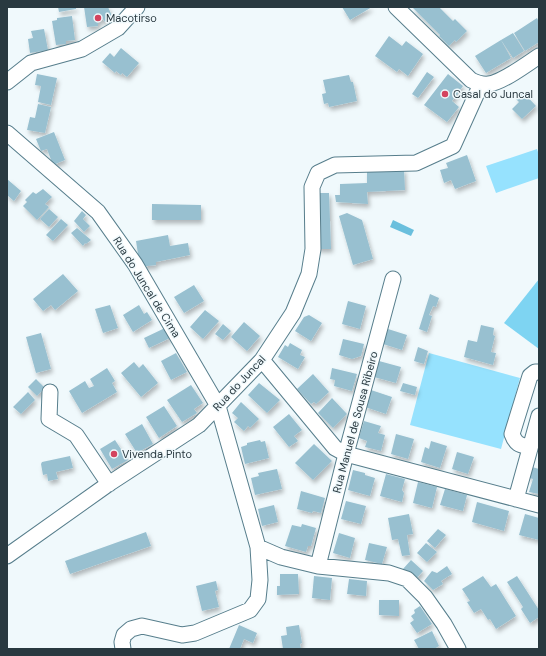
<svg xmlns="http://www.w3.org/2000/svg" width="546" height="656" font-family="'DM Sans',sans-serif">
<defs>
<filter id="shadow"><feDropShadow dx="2" dy="3.5" stdDeviation="2" flood-color="#0004"/></filter>
</defs>
<rect width="100%" height="100%" fill="#f0f9fc"/>
<path fill="#96e2fe" d="M537 149 539 155V178L496 193 486 166Z
M429 353 520 378 501 449 410 425Z"/>
<path fill="#7ed4f2" d="M539 279V349L504 323Z"/>
<path fill="#6abfdd" d="M393 220 414 230 411 236 390 227Z"/>
<path fill="#98c0d0" filter="url(#shadow)" d="M58 7H76V9L59 12Z
M84 7H108L112 16 105 22 103 19 98 22V26L87 27Z
M342 7H372L350 20Z
M412 7H439L453 21 455 19 467 31 456 42 455 40 449 46 439 36 440 35Z
M72 16 75 40 66 41V44L56 45 52 21 57 20V18Z
M537 18 539 22V42L525 51 514 33Z
M44 29 48 50 30 53 28 39 33 38 31 31Z
M513 33 524 51 513 58 501 40Z
M389 36 402 46 406 41 423 54 408 76 399 69 397 72 375 56Z
M501 40 511 58 486 73 475 56Z
M121 48 139 63 127 77 122 73 121 75 116 71 115 73 102 62 110 53 114 57Z
M427 72 434 77 418 98 412 94Z
M37 74 57 78 51 105 38 102 41 86 35 85Z
M448 74 463 86 452 101 459 107 447 122 424 105Z
M349 75 351 82H353L357 101 329 107 328 103 324 104 322 94 326 93 323 80Z
M523 92 536 106 522 119 512 109 519 102 516 99Z
M38 104 51 107 45 133 27 130 30 117 35 118Z
M54 132 65 160 53 165 47 149 41 151 36 139Z
M467 155 476 181 455 189 451 180 444 183 440 170 448 168 446 163Z
M404 169 405 190 367 192 368 204 336 202 335 195H340V184L367 183V171Z
M7 179 21 191 14 201 7 195Z
M43 189 52 197 45 204 49 207 37 220 23 206 27 202 25 200 33 192 36 194Z
M315 193H329L331 249H317Z
M152 204 201 205V220H152Z
M49 209 58 217 49 227 40 219Z
M82 211 86 215 83 219 90 226 84 232 74 221Z
M347 213 362 220 373 259 353 265 339 216Z
M61 219 68 225 53 241 46 235Z
M77 228 91 240 86 244 85 243 83 246 71 233Z
M168 235 170 246 188 243 190 255 156 262V265L140 267 136 241Z
M63 274 78 291 55 310 51 305 43 311 33 299Z
M194 285 204 301 184 313 174 297Z
M430 294 439 298 436 307 433 306 429 315 432 316 427 332 419 329Z
M348 301 366 306 360 329 342 324Z
M110 305 118 328 103 333 95 309Z
M139 305 144 314 147 312 152 320 133 332 123 315Z
M205 310 219 321 203 339 190 327Z
M309 315 322 323 311 341 295 331 304 317Z
M244 322 260 336 247 351 231 337Z
M223 324 231 331 223 340 215 334Z
M481 325 494 328 493 335 495 336 491 352 496 353 493 365 464 357 468 340 477 342Z
M165 328 170 338 149 348 144 338Z
M388 329 407 335 402 350 383 344Z
M41 333 51 369 36 373 26 337Z
M343 339 364 344 361 356 352 359 339 355Z
M290 343 302 350 300 355 305 357 298 369 278 357 285 345 288 347Z
M418 347 428 351 424 364 414 361Z
M176 353 187 372 171 380 161 361Z
M379 361 401 367 396 383 374 377Z
M134 362 139 368 143 364 158 383 141 397 121 373Z
M107 368 115 381 112 383 117 392 82 413 69 391 85 381 89 388 94 386 90 379Z
M332 368 357 374 352 391 334 386 335 380 330 379Z
M313 374 329 392 316 404 314 402 311 404 297 389Z
M36 379 45 388 37 396 28 387Z
M259 383 280 400 267 413 248 395Z
M403 383 417 387 415 395 400 391Z
M191 385 203 403 194 409 197 413 182 422 167 400Z
M371 390 392 397 386 414 365 407Z
M28 392 35 400 21 414 13 407Z
M332 398 347 414 333 428 318 413Z
M241 402 259 419 250 428 248 426 244 431 234 422 238 418 232 413Z
M164 406 177 426 159 438 146 417Z
M289 414 302 430 294 436 298 441 289 447 273 427Z
M364 421 381 426 378 433 385 435 381 451 365 447 367 441 359 438Z
M142 424 153 444 137 453 125 434Z
M396 434 414 439 408 459 391 454Z
M115 440 128 460 112 469 100 449Z
M260 440 261 442 265 441 269 458 245 464 241 447 247 445V443Z
M431 441 447 446 440 468 421 462 425 447 429 449Z
M314 444 332 461 313 480 295 463Z
M457 452 474 457 468 474 452 469Z
M70 456 73 468 56 472 58 479 48 481 47 474 43 475 41 464 42 462Z
M532 467 539 469V494L529 492 533 479 529 478Z
M277 469 282 489 255 495 251 478 259 476 258 473Z
M353 470 365 473V475L375 478 370 496 348 490Z
M386 474 405 479 402 490 404 493 402 502 380 496Z
M418 482 437 487 432 508 413 503Z
M445 489 467 495 463 511 440 505Z
M301 491 325 498 321 513 313 511 312 513 297 509Z
M346 501 366 506 361 524 341 519Z
M477 502 509 511 504 531 472 522Z
M274 505 278 522 262 526 258 509Z
M409 514 413 534 407 535 410 555 402 556 398 539 392 540 388 518Z
M525 514 539 518V540L519 535Z
M302 524 316 528 311 546H308L306 552 285 546 292 525 301 527Z
M438 529 446 535 435 548 427 541Z
M146 532 151 546 70 574 65 561Z
M339 533 355 538 350 558 333 553Z
M369 543 387 547 382 564 365 560Z
M426 543 437 552 427 562 417 553Z
M411 560 423 571 415 580 403 569Z
M447 566 452 574 441 581 443 584 433 590 424 581 432 571 437 573Z
M280 574H298L299 594 277 595V586H280Z
M314 576 332 578 330 600 312 598Z
M483 576 491 587 496 584 516 616 496 629 490 619 488 620 481 609 474 613 467 602 470 601 462 589Z
M517 576 539 610V617L530 623 521 609 523 607 507 582Z
M349 579 367 581 366 596 347 594Z
M216 581 218 590 215 591 219 607 202 611 196 586Z
M379 600H399V616L379 615Z
M420 606 432 624 417 633 410 623 414 620 411 616 415 613 414 610Z
M239 625 257 633 253 643 244 639 240 649H229Z
M299 625 302 643 300 644 301 649H283L281 636 287 635 286 627Z
M432 631 439 646 434 649H419L414 640Z"/>
<g fill="none" stroke-linecap="round" stroke-linejoin="round">
<g stroke="#577e8c" stroke-width="17">
<path id="minor" d="M396 7 471 80C477 83 482 85 489 84 503 82 527 64 539 56
M7 82 31 63 82 49 118 28 137 7
M7 133 98 212 135 264 218 406 258 547 260 580 258 599 250 610 195 633 182 635 142 626 131 629 124 635 122 642 123 649
M262 360 335 448 346 454 539 505
M50 392 49 419 76 435 109 484
M530 447C520 445 516 445 512 434L530 376 535 372H539
M516 499 539 416
M258 547 281 557 318 566 389 573 407 579 425 597 444 624 458 649
M7 556 107 485 199 425 262 360 293 313 309 274 313 249 312 187 318 173 335 165 416 163 453 146 481 84
M318 566 346 454 393 279"/>
</g>
<use href="#minor" stroke="#fff" stroke-width="15"/>
</g>
<g fill="#d3435f" stroke="#f0f9fc" stroke-width="1.5">
<circle cx="98" cy="18" r="4"/>
<circle cx="445" cy="94" r="4"/>
<circle cx="114" cy="454" r="4"/>
</g>
<g text-anchor="middle" dominant-baseline="central" stroke-width="3" stroke-linejoin="round" paint-order="stroke">
<g font-size="11" fill="#293940" stroke="#f0f9fc" text-anchor="start">
<text x="106" y="18">Macotirso</text>
<text x="453" y="94">Casal do Juncal</text>
<text x="122" y="454">Vivenda Pinto</text>
</g>
<g font-size="11" fill="#293940" stroke="#f0f9fc">
<text transform="translate(147 287) rotate(58)">Rua do Juncal de Cima</text>
<text transform="translate(239 383) rotate(-47)">Rua do Juncal</text>
<text transform="translate(355 422) rotate(-75)">Rua Manuel de Sousa Ribeiro</text>
</g>
</g>
<rect width="546" height="656" fill="none" stroke="#293940" stroke-width="16"/>
</svg>
